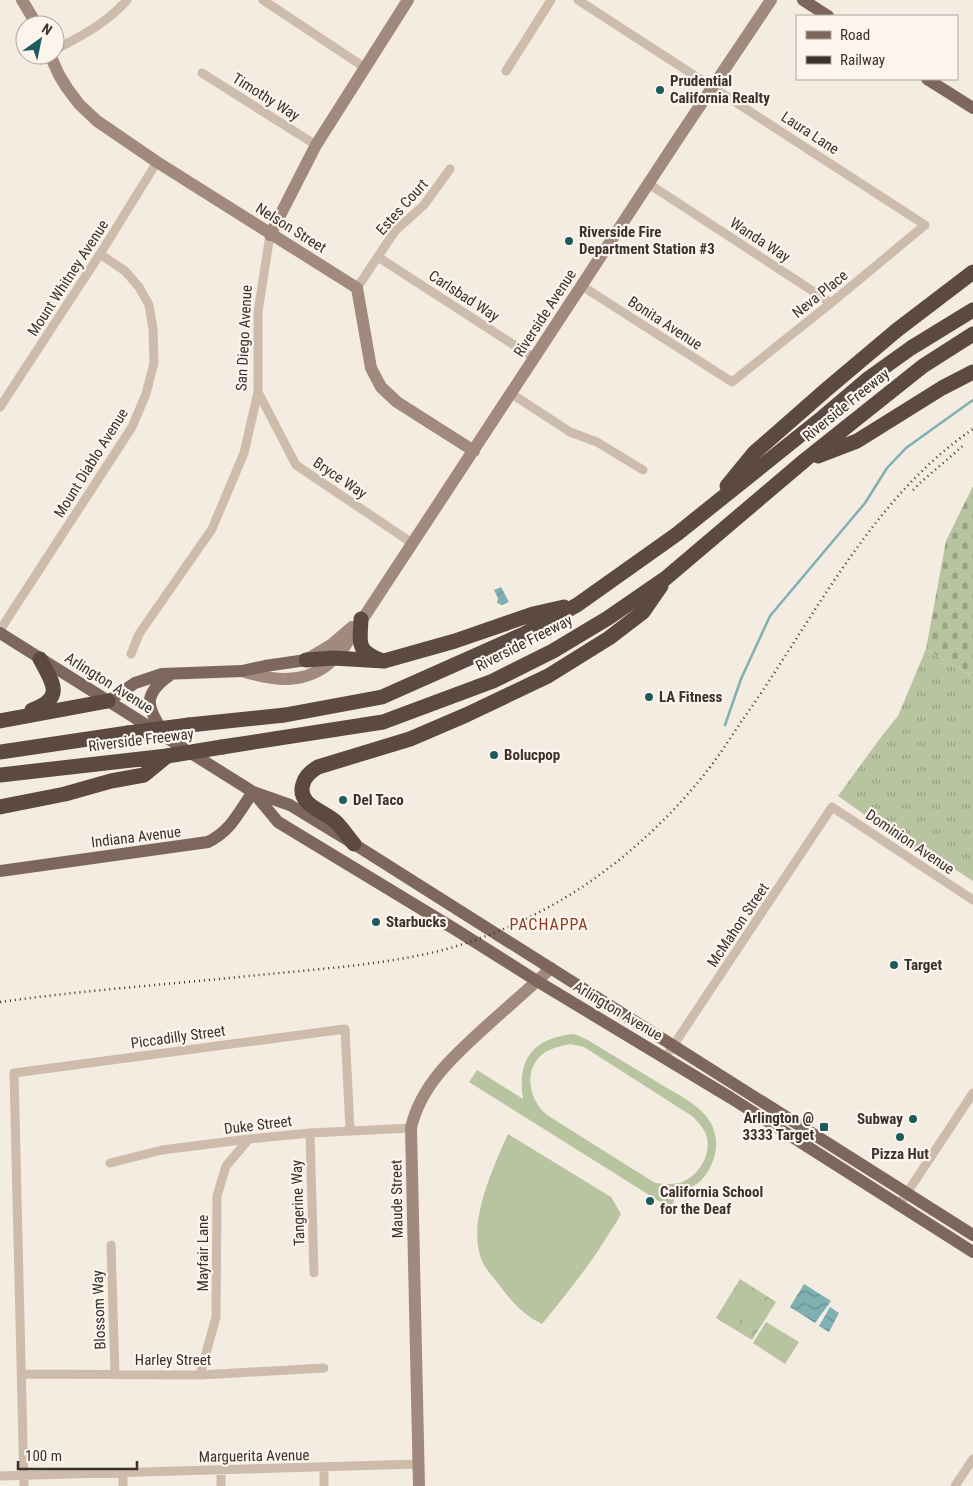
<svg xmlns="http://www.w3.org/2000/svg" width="973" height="1486" font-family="'Roboto Condensed',sans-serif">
<defs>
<pattern id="grass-tufts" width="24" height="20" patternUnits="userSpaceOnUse" patternTransform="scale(1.25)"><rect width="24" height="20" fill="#b8c4a0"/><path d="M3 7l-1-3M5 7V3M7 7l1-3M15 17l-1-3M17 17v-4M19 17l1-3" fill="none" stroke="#97a083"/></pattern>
<pattern id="cemetery-stones" width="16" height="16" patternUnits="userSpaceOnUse" patternTransform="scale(1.25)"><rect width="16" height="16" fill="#b8c4a0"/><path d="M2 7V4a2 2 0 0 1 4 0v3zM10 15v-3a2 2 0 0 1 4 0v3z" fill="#97a083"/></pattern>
<pattern id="park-crowns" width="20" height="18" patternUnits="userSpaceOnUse" patternTransform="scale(1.25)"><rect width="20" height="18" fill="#b8c4a0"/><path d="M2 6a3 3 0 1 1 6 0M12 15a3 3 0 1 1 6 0" fill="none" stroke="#97a083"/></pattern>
<pattern id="water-waves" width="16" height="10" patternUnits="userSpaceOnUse" patternTransform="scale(1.25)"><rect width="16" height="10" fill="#7fb0b2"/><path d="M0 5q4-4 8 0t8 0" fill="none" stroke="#699091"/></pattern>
</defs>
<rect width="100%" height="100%" fill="#f4ebe1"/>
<path fill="url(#grass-tufts)" d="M926 649 973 677V881L922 848 918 852 838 796 881 737 898 716Z"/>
<path fill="url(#cemetery-stones)" d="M973 486V677L926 649 946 541Z"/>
<path fill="url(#park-crowns)" d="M740 1279 776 1302 752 1340 716 1318Z"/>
<path fill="#b8c4a0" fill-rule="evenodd" d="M574 1034 586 1039C611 1054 637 1070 662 1085 677 1094 695 1103 706 1116 717 1129 719 1148 712 1163 704 1183 691 1190 671 1193L676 1197 670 1208 469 1082 477 1070 523 1099C517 1059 533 1038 574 1034ZM570 1044 584 1047 692 1116C699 1123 705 1129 707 1138 711 1156 698 1176 682 1182 674 1185 663 1184 655 1183L547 1115C529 1100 522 1069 544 1053 551 1048 561 1046 570 1044Z
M508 1134 611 1197 621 1214C616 1224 610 1231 605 1240 586 1270 564 1297 542 1324 524 1315 512 1302 500 1286 495 1279 488 1272 484 1265 464 1228 493 1168 508 1134Z
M740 1289 751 1295 736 1320 725 1313Z
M757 1299 767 1305 752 1330 741 1323Z
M766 1322 799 1342 785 1364 753 1343Z"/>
<path fill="url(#water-waves)" d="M501 587 509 602 502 605 497 603 498 598 494 590Z
M804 1284 831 1301 815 1323 790 1307Z
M830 1307 839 1313 829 1332 819 1326Z"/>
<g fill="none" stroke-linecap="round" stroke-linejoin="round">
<path stroke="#7fb0b2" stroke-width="2.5" d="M725 725 741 679 770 616 865 503 887 468 906 448 973 400"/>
<path stroke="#cdbbac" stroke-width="9" d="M263 0 364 67
M578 0 925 225 831 303 732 382 582 286
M55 50C81 36 107 23 127 0
M506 71 551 0
M202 73 316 145
M649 184 831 303
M378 257 534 358
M357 288 395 231 424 205 450 169
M258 392 296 465 412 543
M512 394 570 432 597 442 643 470
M0 407 100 254 157 162
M0 630 132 427 146 394 154 363 153 329 149 305 139 287 125 271 100 254
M131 654 139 634 212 529 244 453 258 392V312L270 235
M665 1058 832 807 973 900
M310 1133 314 1273
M110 1163 162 1150 249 1139 310 1133 411 1128
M899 1205 973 1093
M111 1245 115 1374
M22 1374 200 1375 324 1368
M200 1375 216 1317 217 1196 226 1166 249 1139
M324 1468V1486
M221 1470V1486
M123 1473V1486
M0 1476 419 1464
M24 1486 14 1073 345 1029 350 1130
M955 1486 973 1459"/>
<path stroke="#a18a7d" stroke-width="12" d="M22 0 37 25
M50 55 59 75 67 88 79 104 97 121 157 162 357 288 371 368 381 387 397 402 474 451
M270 235 316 145 408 0
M306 660 331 645 352 627
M242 671C271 680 300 685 326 666 332 661 338 654 343 649L681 134 771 0
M419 1486 411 1128C421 1083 458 1052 491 1022 511 1004 531 987 551 968"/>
<path stroke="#7d675c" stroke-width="12" d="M803 0 828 16
M927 79 973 108
M0 633 253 792 290 805 354 844 973 1235
M108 701 135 683 162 674 242 671 265 666 306 660
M165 735C148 708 140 696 170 675
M253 792 278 822 453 928 537 981 731 1098 973 1252
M0 871 208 842C231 831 238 813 253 792"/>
<path stroke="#5c4a42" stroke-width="15" d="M818 456 857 441 942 388 973 372
M727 486 754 453 827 389 897 330 973 272
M361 619C360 643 356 650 380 660
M306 660 333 658 384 661 455 641 533 614 564 607
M32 710C65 698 53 683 40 659
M0 721 108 701
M189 725 285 715 382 697 526 633 577 605 677 534 823 417 869 378 911 348 973 310
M222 747 383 722 493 681 553 651 608 618 666 578 805 460 923 366 973 334
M0 752 128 733
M0 775 167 756
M0 807 65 794 111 781 144 775 167 756
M354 844C348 837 343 829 336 822 325 811 296 805 303 784 305 776 311 771 318 767L410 739 466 715 548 676 609 638 643 612 661 586"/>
<path stroke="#3b302b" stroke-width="2.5" stroke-dasharray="1 4" stroke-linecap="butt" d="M913 490 921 482 965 444
M0 1002C86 990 173 984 259 975 319 969 381 965 439 951 497 936 555 908 602 873 640 845 674 812 703 776 717 759 729 740 741 722 812 623 870 499 973 429"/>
<path stroke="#5c4a42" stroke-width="15" d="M128 733 189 725
M167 756 222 747"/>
</g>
<g fill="#1f5a5e" stroke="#fbf5ee" stroke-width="2">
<circle cx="660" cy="90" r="5"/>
<circle cx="569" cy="241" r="5"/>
<circle cx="649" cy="697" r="5"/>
<circle cx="494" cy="755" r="5"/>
<circle cx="343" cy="800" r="5"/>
<circle cx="376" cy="922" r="5"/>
<circle cx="894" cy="965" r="5"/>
<circle cx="913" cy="1119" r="5"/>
<rect x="819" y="1122" width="10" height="10" rx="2.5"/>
<circle cx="900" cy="1137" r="5"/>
<circle cx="650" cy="1201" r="5"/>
</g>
<g text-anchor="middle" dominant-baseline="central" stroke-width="4.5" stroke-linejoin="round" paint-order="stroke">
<g font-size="15" font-weight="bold" fill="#3b302b" stroke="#fbf5ee" text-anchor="start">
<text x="670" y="81">Prudential<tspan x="670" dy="17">California Realty</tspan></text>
<text x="579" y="232">Riverside Fire<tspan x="579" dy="17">Department Station #3</tspan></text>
<text x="659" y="697">LA Fitness</text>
<text x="504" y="755">Bolucpop</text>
<text x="353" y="800">Del Taco</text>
<text x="386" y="922">Starbucks</text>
<text x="904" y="965">Target</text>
<text x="814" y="1118" text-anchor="end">Arlington @<tspan x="814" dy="17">3333 Target</tspan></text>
<text x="903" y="1119" text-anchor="end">Subway</text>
<text x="900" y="1154" text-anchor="middle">Pizza Hut</text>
<text x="660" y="1192">California School<tspan x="660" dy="17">for the Deaf</tspan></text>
</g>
<g font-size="15" fill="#3b302b" stroke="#fbf5ee">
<text transform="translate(266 97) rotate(32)">Timothy Way</text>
<text transform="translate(810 133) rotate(33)">Laura Lane</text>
<text transform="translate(402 207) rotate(-48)">Estes Court</text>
<text transform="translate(291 228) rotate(32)">Nelson Street</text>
<text transform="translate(760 240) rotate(33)">Wanda Way</text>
<text transform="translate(68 278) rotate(-57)">Mount Whitney Avenue</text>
<text transform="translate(820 294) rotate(-39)">Neva Place</text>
<text transform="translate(464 296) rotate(33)">Carlsbad Way</text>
<text transform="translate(545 313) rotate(-57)">Riverside Avenue</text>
<text transform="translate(665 323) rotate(33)">Bonita Avenue</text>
<text transform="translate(244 338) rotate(-87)">San Diego Avenue</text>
<text transform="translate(846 405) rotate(-39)">Riverside Freeway</text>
<text transform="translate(91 463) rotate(-58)">Mount Diablo Avenue</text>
<text transform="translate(340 478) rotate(34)">Bryce Way</text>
<text transform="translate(524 643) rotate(-27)">Riverside Freeway</text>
<text transform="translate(109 683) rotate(32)">Arlington Avenue</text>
<text transform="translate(141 740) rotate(-7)">Riverside Freeway</text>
<text transform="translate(136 837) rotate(-7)">Indiana Avenue</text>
<text transform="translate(910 842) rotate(34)">Dominion Avenue</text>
<text transform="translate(738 925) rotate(-56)">McMahon Street</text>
<text transform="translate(618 1011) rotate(31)">Arlington Avenue</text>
<text transform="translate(178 1037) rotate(-8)">Piccadilly Street</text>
<text transform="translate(258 1125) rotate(-7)">Duke Street</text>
<text transform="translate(397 1199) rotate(-91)">Maude Street</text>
<text transform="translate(298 1203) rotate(-92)">Tangerine Way</text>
<text transform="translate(203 1253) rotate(-90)">Mayfair Lane</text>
<text transform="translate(99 1310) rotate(-92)">Blossom Way</text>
<text x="173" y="1360">Harley Street</text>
<text transform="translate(254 1456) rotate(-1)">Marguerita Avenue</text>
</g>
<g font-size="16" letter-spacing="1" fill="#8c3b22" stroke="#fbf5ee">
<text x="549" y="924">PACHAPPA</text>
</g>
</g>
<rect x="796" y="15" width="162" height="65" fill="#fbf5ee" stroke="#aea6a0"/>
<rect x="806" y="31" width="25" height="8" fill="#7d675c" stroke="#aea6a0"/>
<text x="840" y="40" font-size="15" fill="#3b302b">Road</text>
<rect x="806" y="56" width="25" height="8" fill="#3b302b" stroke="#aea6a0"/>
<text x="840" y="65" font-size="15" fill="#3b302b">Railway</text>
<g transform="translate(40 40) rotate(33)"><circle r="24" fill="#fbf5ee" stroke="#aea6a0"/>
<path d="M0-4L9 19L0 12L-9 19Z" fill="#1f5a5e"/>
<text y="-8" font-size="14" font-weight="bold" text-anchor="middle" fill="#3b302b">N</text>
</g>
<path d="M18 1461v8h119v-8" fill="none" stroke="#3b302b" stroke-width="2.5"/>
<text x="25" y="1461" font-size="15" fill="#3b302b" stroke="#fbf5ee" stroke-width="4" paint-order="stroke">100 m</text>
</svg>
